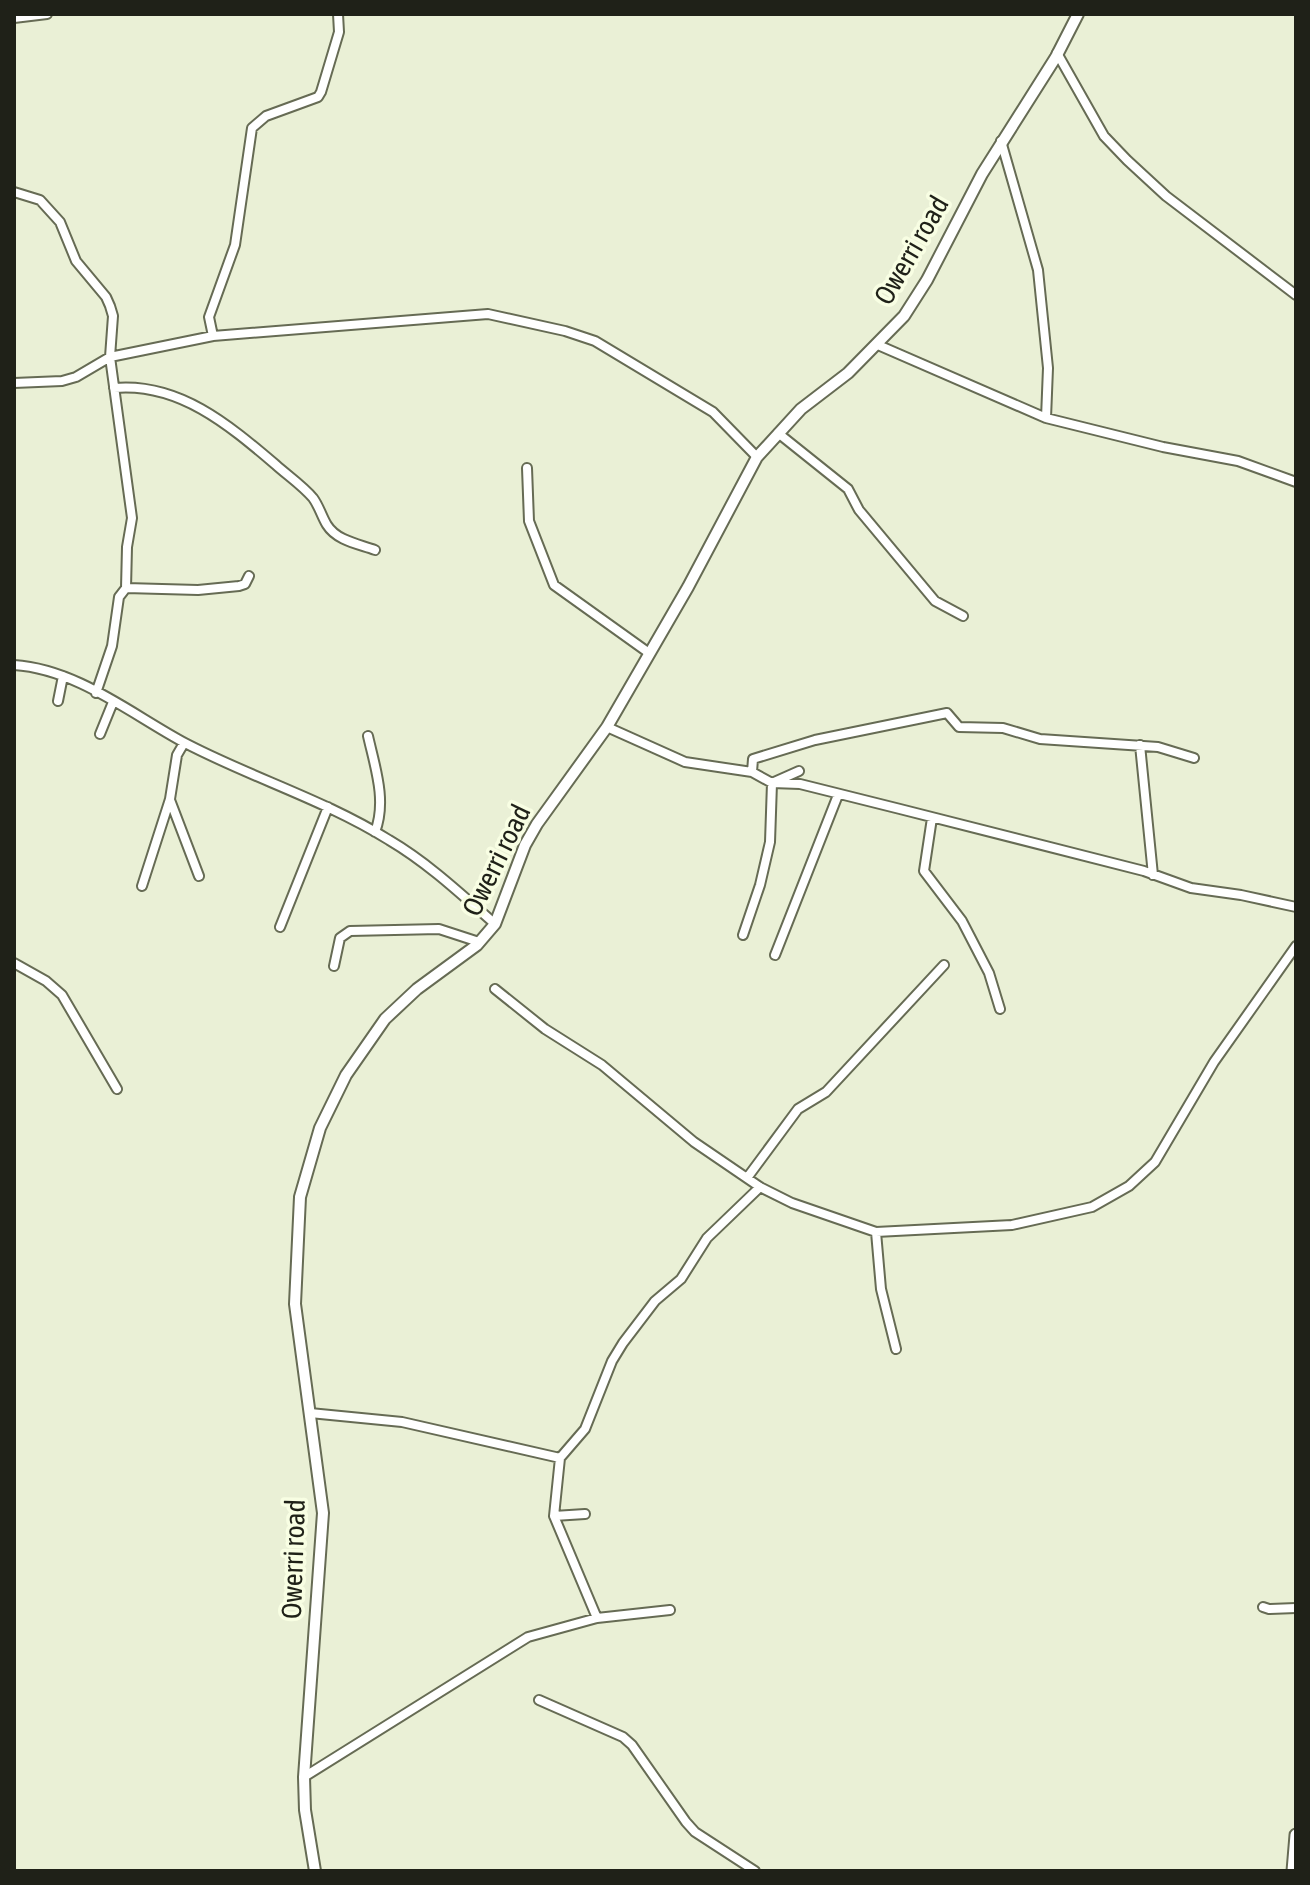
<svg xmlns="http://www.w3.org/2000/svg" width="1310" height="1885" font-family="'Asap Condensed',sans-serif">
<rect width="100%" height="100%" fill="#eaf0d6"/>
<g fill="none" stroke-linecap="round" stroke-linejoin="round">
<g stroke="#666b54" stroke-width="12">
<path id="minor" d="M14 18 47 14
M1057 53 1104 136 1127 160 1166 196 1296 295
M1001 141 1038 270 1048 368 1046 418
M14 192 40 200 60 222 76 261 106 297 110 306 113 316 110 357 132 518 127 547 126 588
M213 336 209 317 235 245 252 128 266 116 318 97 321 92 339 32 338 14
M878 345 1046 418 1163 447 1238 461 1296 482
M14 383 62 381 76 377 110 357 213 336 488 314 565 331 595 341 713 412 757 457
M114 388C179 382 229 425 276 465 287 475 303 486 313 498 319 506 322 517 327 525 337 541 359 544 375 550
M778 433 848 489 859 510 935 601 963 616
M527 468 529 521 554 585 649 653
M14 665C77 669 131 714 185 743 252 778 325 800 389 840 428 863 461 894 495 924
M96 693 112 646 119 597 126 588 198 590 239 586 245 584 249 576
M58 701 63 676
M607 727 685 762 752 772 772 783 800 784 900 809 1144 871 1191 888 1241 895 1296 907
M100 734 113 702
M368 736C375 767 387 801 375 832
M1140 745 1153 875
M752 772 753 759 815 740 947 713 959 727 1003 728 1040 739 1158 747 1194 758
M170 800 199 876
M932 818 924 871 962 921 989 973 1000 1009
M142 886 170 799 177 755 184 743
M280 927 328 807
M743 935 760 885 770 842 772 783 799 771
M775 955 838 795
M14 963 46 981 62 995 117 1089
M334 966 340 938 350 931 439 929 479 942
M495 989 545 1029 602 1065 694 1142 760 1187 792 1203 876 1232 1012 1225 1092 1207 1129 1186 1155 1162 1214 1062 1296 946
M747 1178 798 1109 826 1092 944 965
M876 1232 881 1289 896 1349
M310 1413 402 1422 560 1458
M554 1516 585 1514
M1263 1607 1269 1609 1296 1608
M597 1618 554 1516 560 1458 585 1429 612 1361 623 1343 655 1301 681 1279 707 1238 760 1187
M539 1700 623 1737 632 1745 686 1822 695 1832 755 1871
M304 1777 528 1637 597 1618 670 1610"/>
</g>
<g stroke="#666b54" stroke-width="14">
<path id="major" d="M315 1871 305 1810 304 1777 323 1513 295 1304 300 1197 320 1128 346 1075 385 1019 417 989 477 945 495 924 525 845 537 824 607 727 688 587 757 457 801 409 848 373 904 316 927 280 982 174 1056 57 1078 14"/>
</g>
<g stroke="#666b54" stroke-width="15">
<path id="highway" d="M1293 1871 1296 1835"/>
</g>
<use href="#minor" stroke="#fff" stroke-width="8"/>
<use href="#major" stroke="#fff" stroke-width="10"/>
<use href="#highway" stroke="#fff" stroke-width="11"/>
</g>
<g text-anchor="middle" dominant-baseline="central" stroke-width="7" stroke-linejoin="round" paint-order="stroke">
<g font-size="28" fill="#1f2118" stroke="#f8fee3">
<text transform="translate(911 250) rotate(-60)">Owerri road</text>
<text transform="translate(496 860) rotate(-64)">Owerri road</text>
<text transform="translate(293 1559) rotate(-88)">Owerri road</text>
</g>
</g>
<rect width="1310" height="1885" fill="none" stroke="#1f2118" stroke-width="32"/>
</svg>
